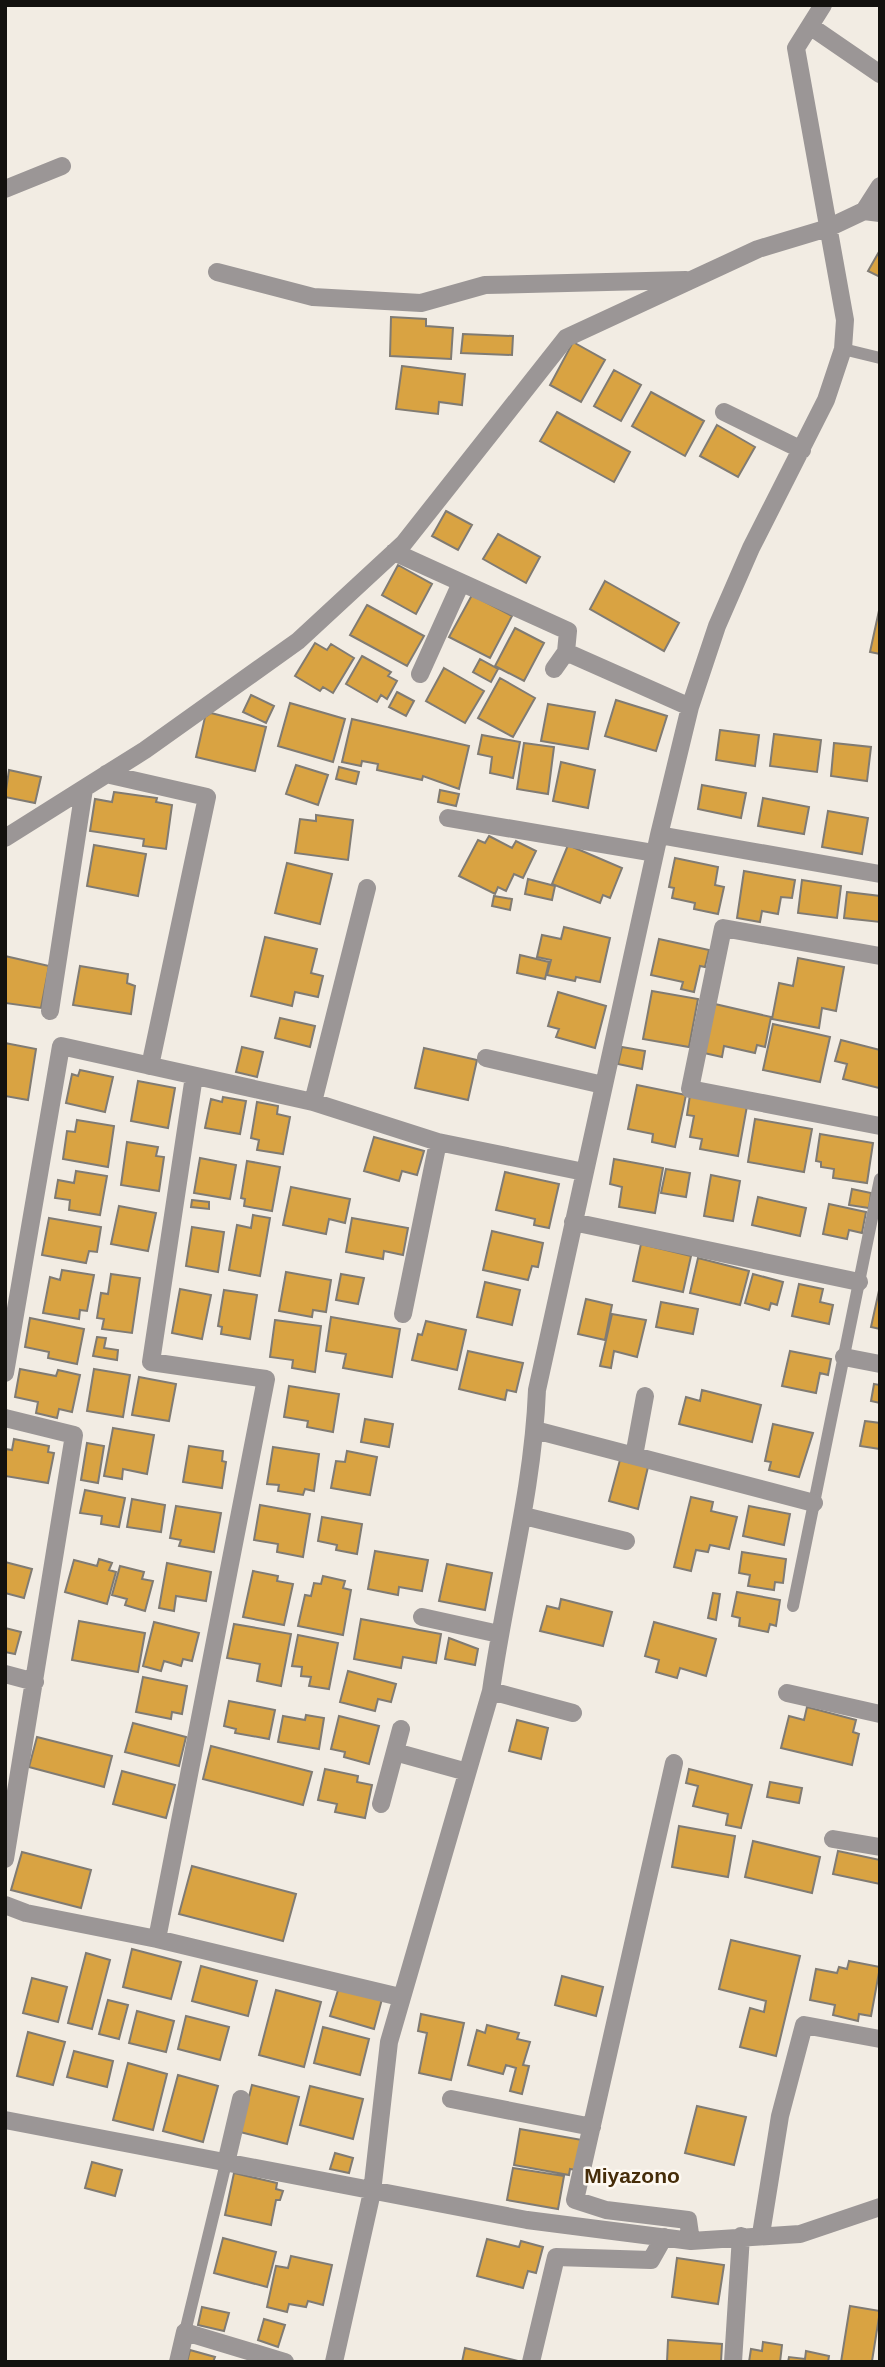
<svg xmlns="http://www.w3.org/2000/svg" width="885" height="2367" font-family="Arial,sans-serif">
<rect width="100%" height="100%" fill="#f2ece3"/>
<path fill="#d9a342" stroke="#807b73" stroke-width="2" d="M880 250V277L868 271Z
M391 317 426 319V326L453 328 451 359 390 356Z
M463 334 513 336 512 355 461 353Z
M573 342 605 360 581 402 550 385Z
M402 366 465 374 462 405 439 402 438 414 396 409Z
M614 370 641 385 621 421 594 406Z
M651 392 704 421 685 456 632 426Z
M557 412 630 452 614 482 540 441Z
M717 425 755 447 738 477 700 456Z
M446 511 472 525 458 550 432 536Z
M498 534 540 557 526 583 483 559Z
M398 565 432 584 416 614 382 595Z
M605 581 679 623 664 651 590 609Z
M472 595 512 616 490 658 449 637Z
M367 605 424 636 407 666 350 635Z
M880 606V654L870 652Z
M515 628 544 643 524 681 495 666Z
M315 643 327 650 331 644 354 658 333 693 323 687 320 691 295 676Z
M362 656 391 672 388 676 397 681 387 699 381 695 377 702 346 684Z
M480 659 498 669 491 682 473 672Z
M444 668 484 691 465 723 426 701Z
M500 678 535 698 513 737 478 718Z
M397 692 414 701 406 716 389 707Z
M251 695 274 706 266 723 243 712Z
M616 700 667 716 656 751 605 736Z
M290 703 345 719 333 762 278 746Z
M548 704 595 712 588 749 541 741Z
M211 713 266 727 255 771 196 757 205 717Z
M352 719 469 746 459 789 423 776 422 780 377 770 378 764 362 761 361 766 342 762Z
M720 730 759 735 755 766 716 760Z
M774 734 821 740 817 772 770 766Z
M482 735 520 742 513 778 490 773 492 757 478 754Z
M524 743 554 747 548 794 517 789Z
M834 743 871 747 867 781 831 776Z
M561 762 595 770 588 808 553 801Z
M296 765 328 775 318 805 286 794Z
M339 767 359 772 356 784 336 779Z
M9 770 41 777 35 803 5 797Z
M702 785 746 793 741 818 698 809Z
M440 790 459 794 456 806 438 802Z
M114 792 157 798 156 802 172 805 166 849 143 846 144 839 90 831 95 799 112 802Z
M763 798 809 807 804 834 758 826Z
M828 811 868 818 862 854 822 847Z
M316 815 353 820 348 860 295 853 300 819 316 821Z
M489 836 512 848 516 841 536 851 523 878 514 874 506 891 498 887 495 894 459 876 478 840 485 843Z
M94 845 146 854 138 896 87 886Z
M568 845 622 868 610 898 603 895 600 903 552 884Z
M675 858 718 867 715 885 724 887 718 914 694 909 695 903 672 898 674 888 669 887Z
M287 863 332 874 320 924 275 913Z
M744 871 795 880 792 898 781 897 778 914 762 911 760 922 737 918Z
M528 879 555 886 552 900 525 894Z
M802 880 841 886 837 918 798 913Z
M847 892 880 896V922L844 918Z
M494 896 512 899 510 910 492 906Z
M564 927 610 938 600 982 576 977 575 981 547 975 551 960 537 957 542 935 561 939Z
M265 937 317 949 311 973 323 976 318 997 295 992 292 1006 251 996Z
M659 939 709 950 705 967 700 966 694 992 681 989 683 982 651 975Z
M520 955 549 962 545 979 517 973Z
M5 956 49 966 41 1008 5 1003Z
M798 958 844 967 836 1011 822 1008 819 1028 772 1019 779 983 793 986Z
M80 966 128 974 127 983 135 986 131 1014 73 1005Z
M652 991 698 999 689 1047 643 1039Z
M558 992 606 1006 595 1048 556 1037 559 1029 548 1026Z
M715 1004 771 1017 765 1047 757 1045 755 1053 724 1046 722 1057 704 1053Z
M280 1018 315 1026 310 1047 275 1038Z
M773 1024 830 1037 820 1082 763 1070Z
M841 1040 880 1050 879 1088 843 1079 847 1064 835 1061Z
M5 1043 36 1049 28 1100 5 1096Z
M242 1047 263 1052 257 1077 236 1072Z
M622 1047 645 1051 642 1069 618 1064Z
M424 1048 477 1060 468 1100 415 1088Z
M80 1070 113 1077 105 1112 66 1103 72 1074 78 1076Z
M138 1081 175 1088 168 1128 131 1121Z
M637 1085 686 1095 675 1147 652 1142 653 1134 628 1129Z
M690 1095 747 1106 738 1156 700 1149 702 1139 690 1137 694 1116 687 1115Z
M223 1097 246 1101 240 1134 205 1128 211 1099 222 1102Z
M257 1102 278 1106 277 1114 290 1117 283 1154 257 1150 259 1140 251 1138Z
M755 1119 812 1129 804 1172 748 1162Z
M77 1120 114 1126 108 1167 63 1159 67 1131 75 1132Z
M820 1134 873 1143 867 1183 833 1178 834 1169 821 1167V1162L816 1161Z
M374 1137 424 1151 417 1175 402 1171 399 1181 364 1171Z
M127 1142 158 1147 156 1156 164 1157 159 1191 121 1185Z
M200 1158 236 1165 230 1199 194 1193Z
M614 1159 663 1168 655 1213 619 1207 622 1187 610 1184Z
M247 1161 280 1167 272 1211 244 1206 245 1199 241 1198Z
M666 1169 690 1173 686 1197 661 1193Z
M76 1171 107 1176 100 1215 69 1210 70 1200 55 1198 58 1180 74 1183Z
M505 1172 559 1184 549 1228 534 1225 535 1219 496 1210Z
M711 1175 740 1181 733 1221 704 1216Z
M291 1187 350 1199 345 1223 329 1219 326 1234 283 1225Z
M852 1189 871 1193 869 1208 849 1205Z
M758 1197 806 1208 800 1236 752 1225Z
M192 1200 209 1202V1209L191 1207Z
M829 1204 866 1212 862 1233 849 1230 847 1239 823 1234Z
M119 1206 156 1213 148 1251 111 1244Z
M253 1215 270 1218 260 1276 229 1270 237 1225 251 1228Z
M49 1218 101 1227 97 1252 89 1251 86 1263 42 1255Z
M352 1218 408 1228 403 1255 384 1251 383 1259 346 1252Z
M192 1227 224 1232 218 1272 186 1266Z
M492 1231 543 1243 538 1267 532 1266 528 1280 483 1270Z
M641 1244 691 1256 683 1292 633 1281Z
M698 1258 749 1271 740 1305 690 1293Z
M62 1270 94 1275 87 1311 80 1310 79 1319 43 1313 50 1277 60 1280Z
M286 1272 331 1280 326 1312 313 1310 312 1317 279 1311Z
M111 1274 140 1278 132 1333 102 1329 104 1319 97 1318 101 1293 108 1294Z
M341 1274 364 1278 358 1304 336 1300Z
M753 1274 783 1282 777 1305 771 1303 769 1310 745 1303Z
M485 1282 520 1290 512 1325 477 1317Z
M799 1284 823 1289 820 1302 833 1305 829 1324 792 1316Z
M880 1286V1329L871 1327Z
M180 1289 211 1295 202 1339 172 1333Z
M224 1290 257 1295 250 1339 221 1334 222 1327 218 1326Z
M586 1299 612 1305 605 1340 578 1334Z
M661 1302 698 1309 693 1334 656 1327Z
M612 1314 646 1320 637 1357 614 1351 611 1368 600 1366Z
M331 1317 400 1329 392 1377 343 1368 346 1354 326 1351Z
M30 1318 84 1329 77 1364 48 1358 49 1352 25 1347Z
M275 1320 321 1326 315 1372 292 1368 293 1360 270 1357Z
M426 1321 466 1330 457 1370 412 1360 418 1334 422 1335Z
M97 1337 106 1338 104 1348 118 1350 117 1360 93 1356Z
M468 1351 523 1363 516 1392 507 1390 505 1400 459 1389Z
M790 1351 831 1359 828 1375 820 1373 816 1393 782 1386Z
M20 1369 56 1376 58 1370 80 1375 72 1412 59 1409 57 1418 36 1413 38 1402 15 1397Z
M94 1369 130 1375 123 1417 87 1411Z
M139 1377 176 1384 169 1421 132 1415Z
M874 1384 880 1385V1403L871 1401Z
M289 1386 339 1394 333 1432 307 1427 308 1421 284 1417Z
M702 1390 761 1405 752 1442 679 1424 686 1397 700 1401Z
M365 1419 393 1424 389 1447 361 1442Z
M865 1421 880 1423V1449L860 1446Z
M773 1424 813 1433 799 1477 769 1470 771 1462 765 1461Z
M113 1428 154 1435 147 1474 123 1469 122 1479 104 1476Z
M14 1439 49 1446 48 1452 54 1453 48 1483 5 1476V1449L12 1450Z
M87 1443 104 1446 98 1483 81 1480Z
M189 1446 223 1451 222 1461 226 1462 222 1488 183 1482Z
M273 1447 319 1454 314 1491 305 1489 303 1495 278 1491 279 1485 267 1484Z
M347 1451 377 1457 370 1495 331 1488 336 1461 345 1462Z
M620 1460 648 1467 638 1509 609 1501Z
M85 1490 125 1498 119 1527 101 1524 102 1516 80 1513Z
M691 1497 713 1502 711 1511 737 1517 729 1549 710 1545 708 1552 696 1550 691 1571 674 1567Z
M132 1499 165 1505 161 1532 127 1527Z
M260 1505 310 1514 303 1557 277 1552 278 1544 254 1540Z
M176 1506 221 1513 214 1552 179 1546 181 1540 170 1538Z
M749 1506 790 1514 784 1545 743 1536Z
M322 1517 362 1524 357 1554 336 1550 337 1545 318 1541Z
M375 1551 428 1560 422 1591 399 1587 398 1595 368 1589Z
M742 1552 786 1559 783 1583 775 1582 774 1590 748 1586 750 1575 739 1573Z
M99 1559 112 1563 109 1570 116 1572 107 1604 65 1592 74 1560 97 1566Z
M5 1562 32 1569 24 1598 5 1593Z
M167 1563 211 1572 206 1601 176 1596 174 1611 159 1608Z
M447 1564 492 1573 485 1610 439 1601Z
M120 1566 144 1572 142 1579 153 1581 145 1611 125 1605 127 1599 112 1595Z
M253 1571 278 1576 277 1581 293 1584 284 1625 243 1617Z
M323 1576 345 1581 343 1588 351 1590 343 1635 298 1626 305 1595 311 1596 314 1583 321 1584Z
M737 1592 780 1600 776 1626 770 1624 768 1632 739 1626 740 1618 732 1616Z
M713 1593 720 1594 716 1620 708 1618Z
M561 1599 612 1612 603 1646 540 1631 547 1606 559 1609Z
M361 1619 441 1634 436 1663 403 1657 401 1668 354 1659Z
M79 1621 145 1633 138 1672 72 1660Z
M154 1622 199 1633 192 1661 183 1659 181 1666 164 1661 161 1671 143 1666Z
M654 1622 716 1639 706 1676 680 1668 677 1678 656 1672 659 1660 645 1656Z
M234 1624 291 1634 281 1686 257 1681 260 1664 227 1658Z
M5 1628 21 1632 15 1654 5 1652Z
M298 1635 338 1643 329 1689 309 1686 311 1677 301 1676 302 1667 292 1666Z
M449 1638 478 1649 475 1665 445 1659Z
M348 1671 396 1684 391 1702 378 1699 375 1711 340 1702Z
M143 1677 187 1686 182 1714 172 1712 171 1719 136 1712Z
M229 1701 275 1710 269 1739 235 1733 236 1729 224 1726Z
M807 1707 856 1720 853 1732 859 1734 852 1765 781 1748 789 1716 804 1720Z
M306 1715 324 1718 319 1749 278 1742 283 1716 305 1720Z
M339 1716 379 1726 369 1764 344 1757 345 1752 331 1749Z
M517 1720 548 1728 541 1759 509 1751Z
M133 1723 186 1737 179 1766 125 1752Z
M37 1737 112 1756 104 1787 29 1767Z
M211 1746 312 1772 303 1805 203 1779Z
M325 1769 358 1776 357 1782 372 1785 365 1818 335 1812 337 1804 318 1800Z
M689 1769 752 1785 741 1828 726 1825 728 1814 693 1806 698 1786 686 1783Z
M122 1771 175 1785 166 1818 113 1804Z
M770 1782 802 1788 799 1803 767 1797Z
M679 1826 735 1836 728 1877 672 1867Z
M753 1841 820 1857 812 1893 745 1877Z
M838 1851 880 1860V1884L833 1874Z
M22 1852 91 1870 81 1908 11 1890Z
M192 1866 296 1894 283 1941 179 1914Z
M731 1940 800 1956 776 2056 740 2047 750 2008 764 2012 766 2001 719 1989Z
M132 1949 181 1962 171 1999 123 1987Z
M86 1953 110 1960 92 2029 68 2023Z
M849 1961 880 1967 871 2016 859 2014 858 2021 833 2015 835 2005 810 2000 816 1969 837 1973 839 1967 847 1969Z
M201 1966 257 1981 248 2016 192 2001Z
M562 1976 603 1987 596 2016 555 2005Z
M32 1978 67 1987 58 2022 23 2013Z
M339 1987 382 1999 374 2029 330 2016Z
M276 1990 321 2002 304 2067 259 2055Z
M108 2000 128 2005 119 2039 99 2034Z
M137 2011 174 2021 166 2052 129 2043Z
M421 2014 464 2023 451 2080 419 2073 427 2033 418 2031Z
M186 2016 229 2027 220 2060 178 2049Z
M487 2025 519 2033 517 2039 530 2042 523 2065 529 2066 522 2094 510 2091 516 2068 506 2065 503 2074 468 2065 477 2030 485 2033Z
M323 2027 369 2039 360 2075 314 2063Z
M28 2032 65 2042 53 2085 17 2076Z
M74 2051 113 2061 107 2087 67 2077Z
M128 2063 167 2074 153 2130 113 2120Z
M178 2075 218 2086 203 2142 163 2131Z
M252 2085 299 2097 287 2144 240 2132Z
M310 2086 363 2099 353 2139 300 2125Z
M697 2106 746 2117 734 2165 685 2153Z
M520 2129 582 2140 576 2170 570 2169 569 2175 514 2165Z
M335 2153 353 2158 349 2173 330 2169Z
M92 2162 122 2170 115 2196 85 2188Z
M513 2168 564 2176 558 2209 507 2200Z
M234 2173 277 2183 276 2189 283 2191 280 2200H276L271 2225 225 2215Z
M223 2238 276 2252 267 2287 214 2273Z
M487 2239 519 2247 521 2241 543 2247 536 2273 528 2271 523 2288 477 2276Z
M291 2256 332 2265 323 2305 308 2301 306 2307 289 2304 287 2312 267 2307 276 2266 288 2268Z
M677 2258 724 2265 718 2304 672 2297Z
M850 2306 880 2311 872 2361 877 2362H841Z
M202 2307 229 2313 224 2331 198 2325Z
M264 2319 285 2325 278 2347 258 2340Z
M668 2340 722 2344 721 2362H667Z
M763 2342 782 2345 780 2362H749L751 2349 762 2351Z
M465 2348 522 2362H462Z
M190 2350 215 2357 213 2362H187Z
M806 2351 829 2356 828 2362H788L789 2357 805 2359Z"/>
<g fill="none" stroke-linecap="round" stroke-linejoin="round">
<path stroke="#9b9696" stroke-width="12" d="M843 349 880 358
M793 1606 880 1179
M185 2332 226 2163"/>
<path stroke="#9b9696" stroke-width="18" d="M810 26 880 74
M5 189 62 166
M864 211 880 186
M217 272 313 297 421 303 485 285 686 280
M724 412 802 450
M394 552 568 631 566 652 690 707
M554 669 566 652
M420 674 461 583
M106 774 207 797 150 1066
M448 818 654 853
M659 835 880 874
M5 838 145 750 298 641 404 543 566 338 758 249 828 228 864 211 880 213
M880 956 723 928 690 1089 880 1126
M50 1011 84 789
M486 1058 603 1085
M313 1102 367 888
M573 1222 859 1282
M403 1314 438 1142
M844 1357 880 1364
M5 1373 61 1046 313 1102 438 1142 584 1172
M5 1418 74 1435 5 1859
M535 1430 814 1503
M634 1456 645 1396
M524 1516 626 1541
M422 1617 499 1634
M5 1674 35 1682
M491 1691 573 1713
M787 1693 880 1714
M395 1752 467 1772
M674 1763 575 2200 606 2210 688 2220 691 2241
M381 1804 401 1729
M833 1839 880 1847
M5 1905 26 1913 157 1939 400 1997
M157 1939 266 1379 151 1362 194 1076
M451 2099 592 2127
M5 2120 527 2220 691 2241 800 2234 880 2207
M226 2163 241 2099
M761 2234 780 2116 804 2025 880 2039
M178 2362 185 2332 285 2362
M334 2362 372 2192 389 2042 491 1691C505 1590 533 1492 537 1390L659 835 690 707 717 626 751 548 826 400 843 349 845 320 796 48 823 5
M531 2362 556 2257 651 2260 664 2237
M733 2362 741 2236"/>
</g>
<g text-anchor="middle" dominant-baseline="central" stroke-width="5" stroke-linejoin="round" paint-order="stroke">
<g font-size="21" font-weight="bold" fill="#462d0a" stroke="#fef9f2">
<text x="632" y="2175">Miyazono</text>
</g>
</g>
<rect width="885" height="2367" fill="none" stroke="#13110e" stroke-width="14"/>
</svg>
